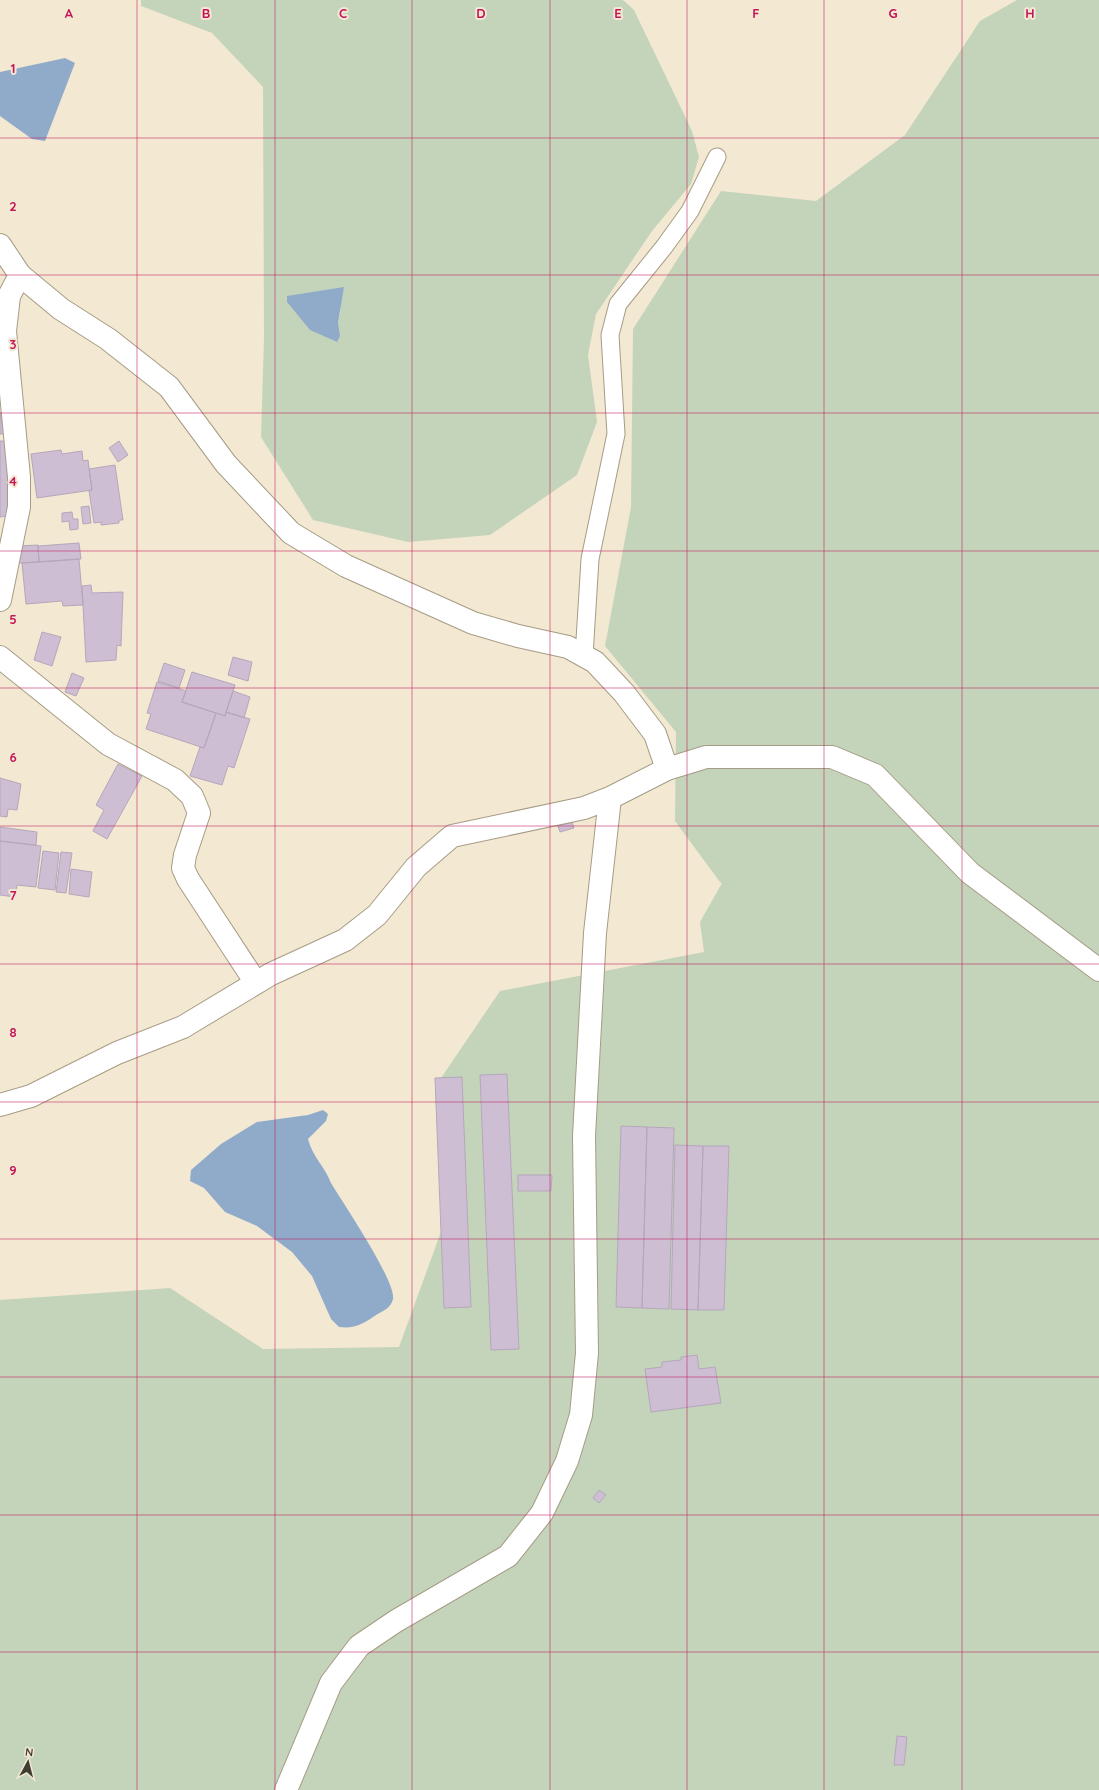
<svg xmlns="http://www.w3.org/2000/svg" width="1099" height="1790" font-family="Quicksand,sans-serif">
<rect width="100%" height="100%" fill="#f3e8d1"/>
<path fill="#c4d4ba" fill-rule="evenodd" d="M141 0H623L634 10 692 131 699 157 691 184 652 231 596 314 588 355 597 422 577 475 490 535 408 542 313 520 261 437 264 337 263 87 212 33 141 6ZM341 309 338 323 337 342 326 337Z
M1017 0H1099V1790H0V1300L170 1288 263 1349 399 1347 457 1188 439 1081 500 991 704 952 700 922 722 883 720 882 675 821 676 732 605 646 631 507 633 329 721 191 816 201 905 135 980 21Z"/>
<path fill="#90abca" d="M65 58 75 63 45 141 32 139 0 116V72Z
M344 287 338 323 340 336 337 342 310 330 287 302V296Z
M323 1110 328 1114 326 1121 308 1139C312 1156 325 1167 331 1183 343 1203 396 1281 393 1299 391 1308 383 1311 376 1315 363 1324 355 1329 339 1327L331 1319 312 1276 292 1252 257 1226 225 1212 204 1188 190 1181 191 1170 221 1144 257 1122 308 1115Z"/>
<path fill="#cdbed3" stroke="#b5a7bb" d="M0 412 4 434H0Z
M0 441H6L12 515 0 517Z
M119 441 128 455 118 462 109 448Z
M61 450 62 454 82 451 83 461 88 460 92 490 37 498 31 454Z
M115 465 123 520H119V523L101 525V522L94 523 89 491 92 490 89 469Z
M89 506 91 523 83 524 81 507Z
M72 512 73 519H78V529L70 530 69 521 62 522V513Z
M79 543 81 559 39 562 38 546Z
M38 545 39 562 19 563 18 546Z
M79 559 83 605 63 606 62 601 26 604 22 563Z
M91 585 92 593 123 592 121 646 117 645 116 660 86 662 82 586Z
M42 632 61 637 52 666 34 660Z
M233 657 252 662 248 681 228 675Z
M164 663 185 670 179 688 158 681Z
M192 672 235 685 225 716 182 702Z
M72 673 84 678 76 696 65 692Z
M157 682 186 691 182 702 216 713 204 748 146 729 151 714 147 713Z
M233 691 250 697 244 718 226 712Z
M226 712 250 719 234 768 228 766 222 785 190 776 200 747 204 748 216 713 225 716Z
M118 764 142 776 107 839 93 831 104 810 96 805Z
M0 778 21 784 17 810 8 809 7 817 0 816Z
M572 822 574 828 560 832 558 826Z
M0 827 37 832 36 845 0 841Z
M0 841 41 846 36 887 17 885 15 897 0 895Z
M43 851 59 853 55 890 38 888Z
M61 852 72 853 66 893 56 892Z
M71 869 92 872 89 897 69 894Z
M507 1074 519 1349 491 1350 480 1075Z
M462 1077 471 1307 444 1308 435 1078Z
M621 1126 647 1127 642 1308 616 1307Z
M647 1127 674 1128 669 1309 642 1308Z
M675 1145 703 1146 698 1310 671 1309Z
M703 1146H729L724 1310H698Z
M518 1175H552L551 1191H518Z
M697 1355 699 1369 715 1367 721 1403 651 1412 645 1369 662 1367V1362L681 1360V1357Z
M599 1490 606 1495 599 1503 593 1498Z
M897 1736 907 1737 904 1765H894Z"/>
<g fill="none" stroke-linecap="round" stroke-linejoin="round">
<g stroke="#a69c86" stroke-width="19">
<path id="lane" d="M584 656 590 559 616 434 610 335 618 304 664 247 690 211 717 157"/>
</g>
<g stroke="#a69c86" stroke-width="24">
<path id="street" d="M0 245 20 275 61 309 108 339 169 387 226 464 291 533 346 566 473 623 518 636 568 647 595 662 624 693 655 734 667 769
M0 600 19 507V477L5 331 9 296 20 275
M0 657 108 744 175 780 192 796 199 813 185 855 183 868 188 879 256 983
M0 1105 31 1096 117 1053 183 1027 271 974 345 940 377 915 416 867 452 836 584 808 610 798 667 769 706 757H832L875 775 970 873 1099 970
M286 1790 331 1683 359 1646 396 1621 508 1556 542 1513 567 1461 581 1415 587 1353 584 1136 595 933 610 798"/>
</g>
<use href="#lane" stroke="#fff" stroke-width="17"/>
<use href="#street" stroke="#fff" stroke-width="22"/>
</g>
<path fill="none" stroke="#c2185b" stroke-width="1" stroke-opacity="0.55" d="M137 0V1790M275 0V1790M412 0V1790M550 0V1790M687 0V1790M824 0V1790M962 0V1790M0 138H1099M0 275H1099M0 413H1099M0 551H1099M0 688H1099M0 826H1099M0 964H1099M0 1102H1099M0 1239H1099M0 1377H1099M0 1515H1099M0 1652H1099"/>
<g font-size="13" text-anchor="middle" font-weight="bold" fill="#c2185b" stroke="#f3e8d1" stroke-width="4" stroke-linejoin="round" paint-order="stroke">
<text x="69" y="18">A</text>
<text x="206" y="18">B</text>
<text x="343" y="18">C</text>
<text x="481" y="18">D</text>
<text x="618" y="18">E</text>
<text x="756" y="18">F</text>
<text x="893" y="18">G</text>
<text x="1030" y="18">H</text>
<text x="13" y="73">1</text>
<text x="13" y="211">2</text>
<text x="13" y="349">3</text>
<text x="13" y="486">4</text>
<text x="13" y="624">5</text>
<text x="13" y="762">6</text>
<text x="13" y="900">7</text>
<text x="13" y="1037">8</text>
<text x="13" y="1175">9</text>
</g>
<g transform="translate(28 1762) rotate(7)" stroke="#f3e8d1" stroke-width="3" paint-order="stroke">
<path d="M0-3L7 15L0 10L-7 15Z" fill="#403c33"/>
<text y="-6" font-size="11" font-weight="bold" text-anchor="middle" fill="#403c33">N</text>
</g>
</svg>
